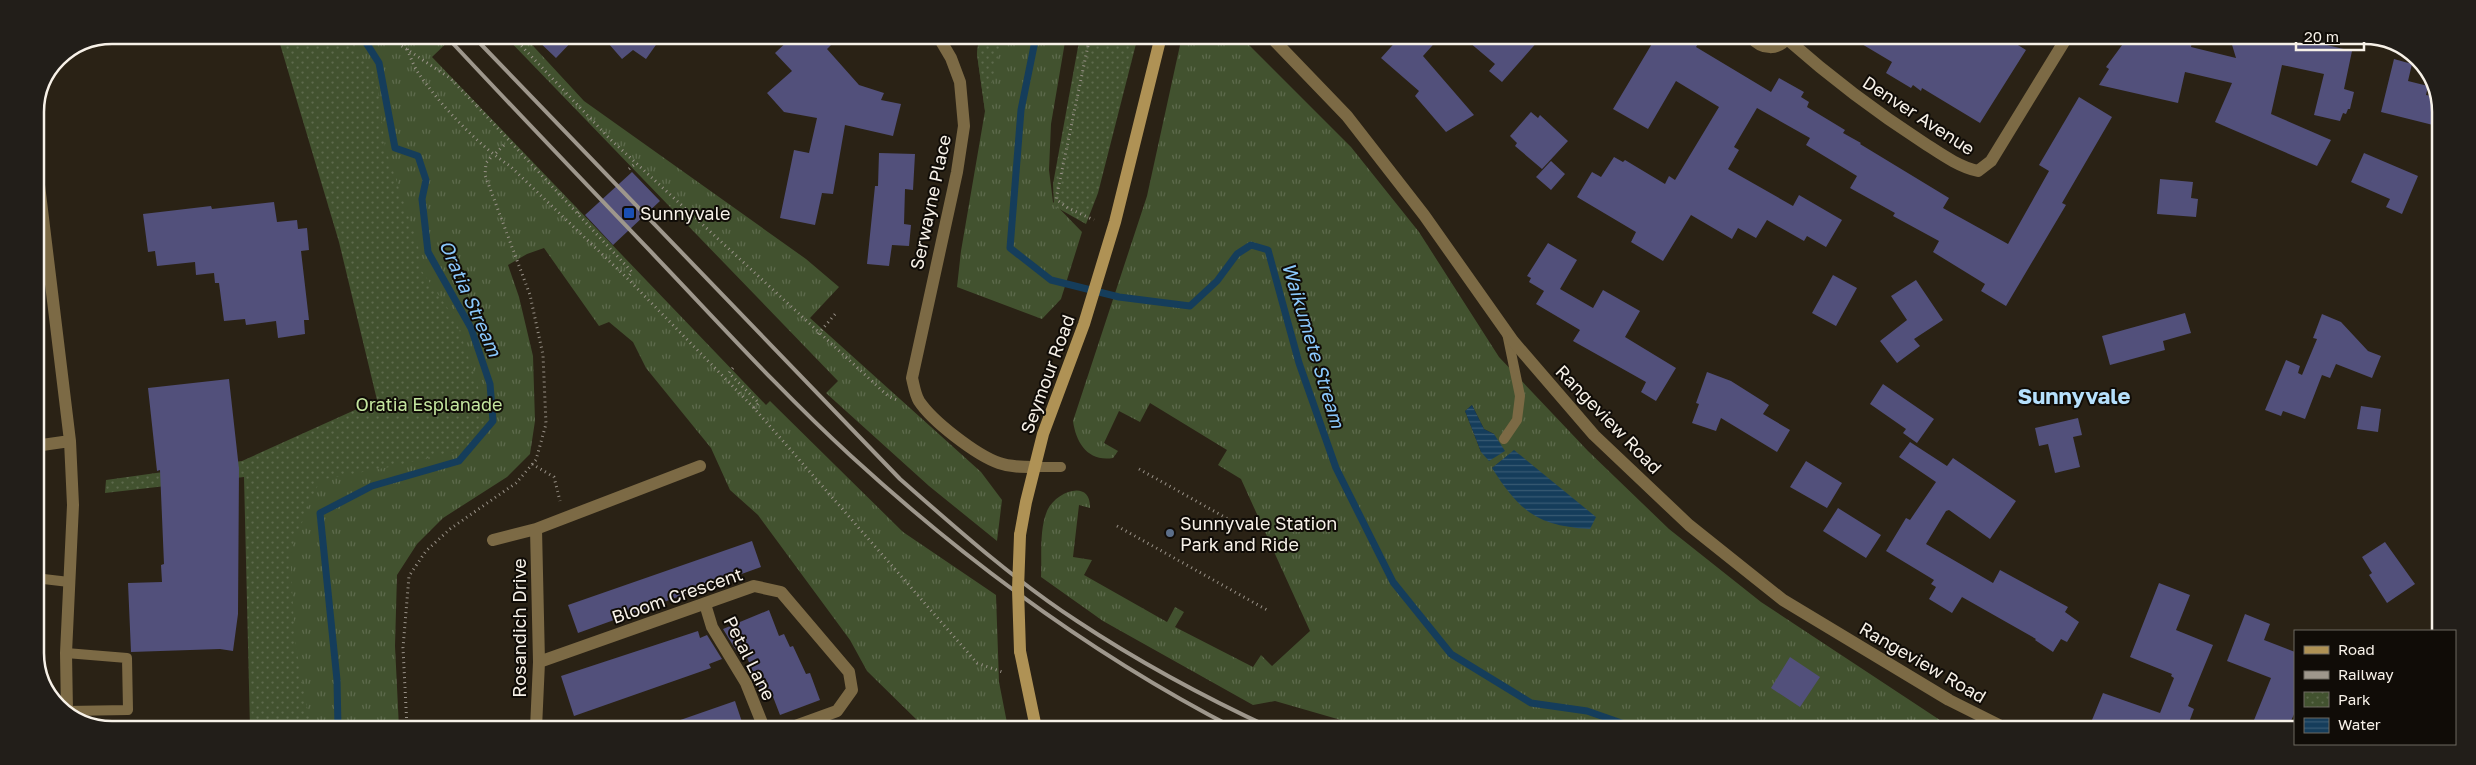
<svg xmlns="http://www.w3.org/2000/svg" width="2476" height="765" font-family="'Golos Text',sans-serif">
<defs>
<pattern id="grass-tufts" width="24" height="20" patternUnits="userSpaceOnUse" patternTransform="scale(1.25)"><rect width="24" height="20" fill="#42522f"/><path d="M3 7l-1-3M5 7V3M7 7l1-3M15 17l-1-3M17 17v-4M19 17l1-3" fill="none" stroke="#5e6b4d"/></pattern>
<pattern id="park-dots" width="8" height="8" patternUnits="userSpaceOnUse" patternTransform="scale(1.25)"><rect width="8" height="8" fill="#42522f"/><path d="M2 2h.1M6 6h.1" fill="none" stroke="#5e6b4d" stroke-width="1.8" stroke-linecap="round"/></pattern>
<pattern id="water-rules" width="6" height="5" patternUnits="userSpaceOnUse" patternTransform="scale(1.25)"><rect width="6" height="5" fill="#153d5b"/><path d="M0 2.5h6" fill="none" stroke="#385a73"/></pattern>
</defs>
<rect width="100%" height="100%" fill="#2a2215"/>
<path fill="url(#grass-tufts)" fill-rule="evenodd" d="M303 35H455L432 57 766 405 770 401 903 532 996 595 999 682 1008 728H922L920 723 867 671 850 640 758 515 730 490 711 448 646 368 633 342 609 322 599 326 544 248 527 254 508 265 519 297 533 356 535 421 530 454 507 477 443 518 417 544 397 575 395 646 399 728H250L260 480 381 400Z
M504 35H523L584 101 806 259 839 287 810 318 981 472 1002 500 997 541 929 486 826 393 838 381Z
M979 36H1066L1051 124 1049 170 1053 202 1082 232 1061 299 1042 319 957 287 961 251 985 111 977 54Z
M1182 36H1240L1351 147 1419 232 1499 357 1588 451 1669 529 1761 602 1955 730 1372 729 1275 701 1253 705 1103 621 1041 577C1042 557 1039 530 1047 511 1055 492 1091 478 1090 508L1079 505 1073 557 1092 560 1084 575 1167 622 1175 607 1184 612 1175 627 1253 667 1261 655 1272 666 1310 631 1241 479 1218 465 1227 450 1150 403 1140 422 1119 411 1104 443 1118 451 1113 458C1088 462 1076 443 1073 421L1147 196ZM1472 405 1484 429 1494 434 1481 452 1465 411ZM1514 451 1538 472 1492 468Z"/>
<path fill="url(#park-dots)" d="M282 35H349L353 48 376 73 385 147 418 244 421 270 456 320 478 386 485 422 463 449 400 465 320 480 290 551 295 642 311 728H250L244 477 105 493 106 480 242 461 377 400 339 242 280 44Z
M979 36H1003L985 111 977 54Z
M1080 36H1138L1098 193 1086 224 1054 206 1053 184Z"/>
<path fill="url(#water-rules)" d="M1472 405 1484 429 1494 434 1505 451 1489 461 1481 452 1465 411Z
M1514 450 1596 517 1590 529C1538 526 1520 512 1492 468Z"/>
<g fill="none" stroke-linecap="round" stroke-linejoin="round">
<path stroke="#153d5b" stroke-width="7" d="M1036 36 1021 110 1010 248 1051 280 1119 297 1190 306 1217 281 1237 254 1251 245 1268 250 1299 363 1336 468 1393 582 1451 654 1531 703 1587 711 1636 728 1646 729
M338 728 337 680 320 513 372 486 459 461 493 421 490 384 471 328 428 252 422 199 426 180 418 156 395 148 379 63 365 41 364 35"/>
</g>
<path fill="#52507b" d="M533 36H577L556 58Z
M602 36H654V40L658 42 646 59 633 50 622 59Z
M793 36H840L827 49 859 85 884 93 881 100 901 104 893 136 845 125 833 194 822 193 815 225 780 218 794 150 809 153 817 118 784 112 767 93 792 71 775 53Z
M1400 37H1440L1423 56 1474 115 1446 132 1415 96 1419 91 1381 58Z
M1463 37H1510L1515 41 1519 37H1536L1539 40 1502 82 1489 71 1495 64Z
M1656 37H1702L1696 47 1771 92 1779 78 1804 92 1801 97 1809 102 1807 107 1845 130 1843 133 1861 143 1860 144 1949 198 1943 208 2008 244 2049 171 2039 165 2079 97 2112 117 2062 203 2066 205 2006 306 1981 291 1985 284 1933 252 1939 241 1893 216 1895 213 1850 188 1857 176 1806 145 1810 138 1757 108 1734 147 1739 150 1728 169 1793 206 1799 195 1842 220 1826 247 1807 236 1804 241 1767 220 1756 238 1738 228 1732 239 1691 215 1663 261 1631 242 1636 232 1577 197 1592 172 1601 177 1614 157 1623 162 1625 160 1665 184 1669 176 1675 180 1719 107 1676 81 1648 129 1613 109Z
M1850 37H2005L2026 50 1980 123 1922 88 1921 91 1913 85 1911 88 1886 73 1892 62Z
M2128 37H2193L2191 47 2236 58 2230 38H2302V39L2352 51 2344 89 2354 92 2350 109H2348L2346 114 2343 113 2340 121 2314 115 2324 74 2282 65 2271 114 2331 140 2317 166 2215 122 2232 83 2185 72 2178 103 2099 85 2109 69 2106 67Z
M2394 59 2412 64 2408 81 2428 86 2426 95 2437 97 2439 102 2433 125 2381 112Z
M1531 112 1538 118 1540 115 1568 141 1542 169 1515 146 1517 143 1510 136Z
M879 153 915 154 913 190 905 189 904 224 911 225 909 246 892 245 889 266 867 264 875 186H878Z
M2364 153 2418 176 2402 214 2386 207 2390 199 2351 182Z
M1551 161 1565 174 1551 190 1536 177Z
M632 172 660 201 613 245 585 215Z
M2160 179 2193 182 2191 198 2198 199 2196 217 2157 214Z
M274 202 277 222 297 220 298 229 307 228 309 250 301 251 309 320H304L305 334 278 338 276 321 246 325 245 319 224 321 219 283H215L214 273 196 275 195 262 157 266 155 251 148 252 143 214 211 206 212 209Z
M1548 243 1577 260 1560 289 1593 308 1603 290 1640 311 1625 337 1676 368 1656 401 1641 392 1646 382 1573 341 1580 330 1536 304 1544 291 1529 282 1531 278 1527 276Z
M1833 275 1857 288 1836 326 1812 313Z
M1916 280 1943 320 1914 339 1920 346 1897 363 1880 341 1907 320 1891 296Z
M2185 313 2191 333 2163 341 2165 350 2110 365 2102 336Z
M2322 314 2341 322 2368 351 2381 356 2372 378 2336 364 2330 378 2322 375 2305 419 2283 411 2281 416 2265 410 2286 360 2300 366 2298 373 2302 375 2317 339 2313 338Z
M1707 372 1731 381 1769 405 1763 414 1790 430 1777 452 1721 418 1716 431 1692 423 1699 404 1696 403Z
M229 379 239 469 238 614 233 651 220 649 131 652 128 583 162 582 161 565 164 564 160 470 157 471 148 388Z
M1883 384 1934 419 1917 443 1903 433 1906 429 1870 404Z
M2361 406 2381 409 2378 432 2357 429Z
M2078 418 2082 435 2073 437 2080 467 2055 473 2048 444 2039 446 2035 428Z
M1910 442 1947 466 1953 458 2016 501 1990 539 1949 510 1946 511 1926 544 1993 583 2000 570 2068 607 2065 612 2079 622 2067 642 2061 639 2053 652 2035 640 2036 639 1962 597 1952 613 1929 599 1936 587 1931 584 1934 580 1886 551 1906 518 1910 520 1936 482 1899 457Z
M1806 461 1842 483 1827 508 1790 487Z
M1838 508 1881 535 1866 558 1823 531Z
M752 541 761 567 578 633 568 605Z
M2385 542 2415 584 2387 603 2369 575 2372 573 2362 557Z
M2159 583 2190 595 2176 630 2213 645 2188 706 2194 709 2188 725 2200 730H2117L2092 720 2103 693 2160 713 2174 678 2171 676 2172 674 2130 657Z
M769 610 779 636 784 634 790 647 793 646 806 674 810 673 820 700 780 715 770 689 761 692 744 650 737 652 723 629Z
M2245 614 2270 624 2264 640 2295 652V712L2287 730H2250L2271 678 2227 661Z
M698 631 700 638 707 635 722 659 709 664 711 668 574 716 561 676Z
M1790 657 1820 677 1800 707 1771 688Z
M735 701 744 728H666V725Z"/>
<g fill="none" stroke-linecap="round" stroke-linejoin="round">
<path stroke="#999288" stroke-width="3" stroke-dasharray="1 4" stroke-linecap="butt" d="M402 35C407 47 411 61 417 71 438 103 479 146 510 166L627 278 754 408 977 663 1005 673
M511 35 610 139 888 396 899 401
M1090 36 1056 199 1068 208 1094 220
M477 106 632 272 627 278
M496 153 506 143
M629 169 636 163
M578 213 582 210
M818 334 837 312
M733 368 729 373 759 403 754 408
M532 464 554 477 560 501
M1139 469 1237 524
M1117 526 1267 610
M407 728 403 648 409 576 426 551 450 529 516 483 536 460 546 424 543 355 530 295 485 175 486 163 493 155"/>
<path stroke="#7c6a45" stroke-width="10" d="M1504 439 1517 420 1520 396 1507 333
M1034 467H1061
M35 578 69 582
M66 653 127 658 128 710 67 711"/>
<path stroke="#7c6a45" stroke-width="12" d="M938 36 951 58 960 82 964 126 957 172 912 378C914 386 915 394 919 401 932 421 976 455 999 463 1010 467 1022 467 1034 467
M1270 36 1347 116 1424 215 1513 341 1594 435 1689 525 1783 600 1949 700 2009 730
M1751 37C1762 50 1778 51 1788 37
M1787 39C1830 77 1876 112 1924 143 1941 154 1959 167 1978 171L1991 161 2067 37
M35 152 70 441 73 505 66 653 67 711
M35 446 70 441
M493 540 536 529 700 466
M705 604 712 627 746 683 764 728
M539 662 754 586 781 592 849 672 852 690 837 711 790 728
M536 728 539 662 536 529"/>
<path stroke="#af9255" stroke-width="12" d="M1020 535 1026 502 1043 434 1084 324 1115 222 1161 36
M1020 651 1036 728"/>
<path stroke="#9e978c" stroke-width="4" d="M445 35C514 109 584 182 654 255 719 323 782 393 851 456 968 563 1096 657 1236 729
M472 35 900 479C957 529 1014 580 1077 621 1139 662 1206 698 1273 729"/>
<path stroke="#999288" stroke-width="3" stroke-dasharray="1 4" stroke-linecap="butt" d="M385 35 450 78 477 106"/>
<path stroke="#af9255" stroke-width="12" d="M1020 651 1018 589 1020 535"/>
</g>
<rect fill="#1a4fb4" stroke="#100c07" stroke-width="2" x="623" y="207" width="12" height="12" rx="2.5"/>
<circle fill="#5c6f8a" stroke="#100c07" stroke-width="2" cx="1170" cy="533" r="5"/>
<g text-anchor="middle" dominant-baseline="central" stroke-width="4" stroke-linejoin="round" paint-order="stroke">
<g font-size="18" fill="#f7f1e8" stroke="#100c07">
<text transform="translate(1919 115) rotate(33)">Denver Avenue</text>
<text transform="translate(930 202) rotate(-78)">Serwayne Place</text>
<text transform="translate(1047 374) rotate(-70)">Seymour Road</text>
<text transform="translate(1609 419) rotate(46)">Rangeview Road</text>
<text transform="translate(677 595) rotate(-19)">Bloom Crescent</text>
<text transform="translate(519 628) rotate(-90)">Rosandich Drive</text>
<text transform="translate(750 658) rotate(63)">Petal Lane</text>
<text transform="translate(1923 662) rotate(30)">Rangeview Road</text>
</g>
<g font-size="18" fill="#f7f1e8" stroke="#100c07" text-anchor="start">
<text x="640" y="213">Sunnyvale</text>
<text x="1180" y="523">Sunnyvale Station<tspan x="1180" dy="21">Park and Ride</tspan></text>
</g>
<g font-size="18" fill="#c4e69f" stroke="#100c07">
<text x="429" y="404">Oratia Esplanade</text>
</g>
<g font-size="19" font-style="italic" fill="#8ac8fd" stroke="#100c07">
<text transform="translate(471 298) rotate(66)">Oratia Stream</text>
<text transform="translate(1314 345) rotate(73)">Waikumete Stream</text>
</g>
<g font-size="22" font-weight="bold" fill="#b5e0fd" stroke="#100c07">
<text x="2074" y="395">Sunnyvale</text>
</g>
</g>
<path d="M0 0H2476V765H0ZM112 44H2364A68 68 0 0 1 2432 112V653A68 68 0 0 1 2364 721H112A68 68 0 0 1 44 653V112A68 68 0 0 1 112 44Z" fill="#221e19" fill-rule="evenodd"/>
<path fill="none" stroke="#f7f1e8" stroke-width="2.5" d="M112 44H2364A68 68 0 0 1 2432 112V653A68 68 0 0 1 2364 721H112A68 68 0 0 1 44 653V112A68 68 0 0 1 112 44Z"/>
<rect x="2294" y="630" width="162" height="115" fill="#100c07" stroke="#6c6861"/>
<rect x="2304" y="646" width="25" height="8" fill="#af9255" stroke="#6c6861"/>
<text x="2338" y="655" font-size="15" fill="#f7f1e8">Road</text>
<rect x="2304" y="671" width="25" height="8" fill="#9e978c" stroke="#6c6861"/>
<text x="2338" y="680" font-size="15" fill="#f7f1e8">Railway</text>
<rect x="2304" y="692" width="25" height="15" fill="url(#park-dots)" stroke="#6c6861"/>
<text x="2338" y="705" font-size="15" fill="#f7f1e8">Park</text>
<rect x="2304" y="718" width="25" height="15" fill="url(#water-rules)" stroke="#6c6861"/>
<text x="2338" y="730" font-size="15" fill="#f7f1e8">Water</text>
<path d="M2296 42v8h68v-8" fill="none" stroke="#f7f1e8" stroke-width="2.5"/>
<text x="2304" y="42" font-size="15" fill="#f7f1e8" stroke="#100c07" stroke-width="4" paint-order="stroke">20 m</text>
</svg>
